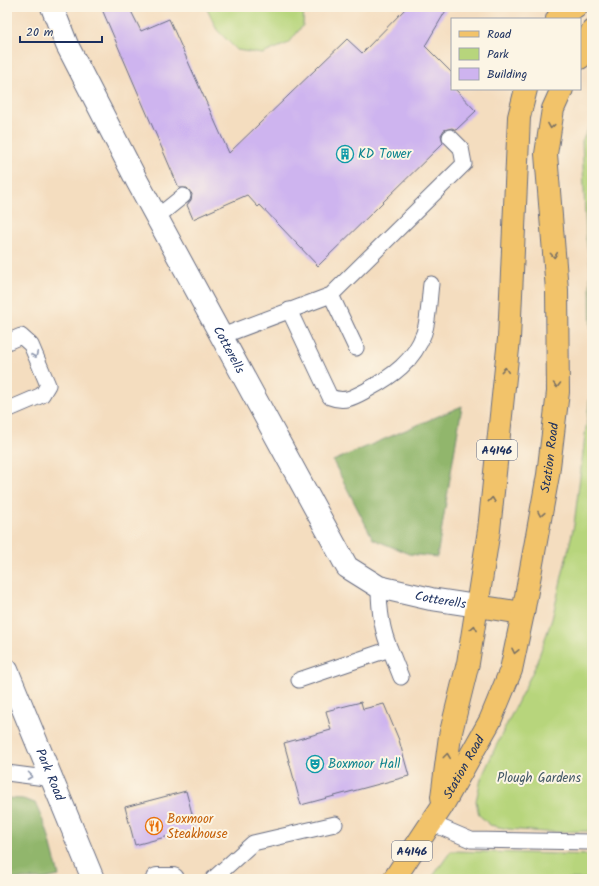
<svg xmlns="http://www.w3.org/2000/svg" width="599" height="886" font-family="Kalam,sans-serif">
<rect width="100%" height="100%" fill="#fcf5e5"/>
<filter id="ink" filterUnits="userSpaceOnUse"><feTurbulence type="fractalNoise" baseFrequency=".025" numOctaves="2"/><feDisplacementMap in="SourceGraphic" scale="8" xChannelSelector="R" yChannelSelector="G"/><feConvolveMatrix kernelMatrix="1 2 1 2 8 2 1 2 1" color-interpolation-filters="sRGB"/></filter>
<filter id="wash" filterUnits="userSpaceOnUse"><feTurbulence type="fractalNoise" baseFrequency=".012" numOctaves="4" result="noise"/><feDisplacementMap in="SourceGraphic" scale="16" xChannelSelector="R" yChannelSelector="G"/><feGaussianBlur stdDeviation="0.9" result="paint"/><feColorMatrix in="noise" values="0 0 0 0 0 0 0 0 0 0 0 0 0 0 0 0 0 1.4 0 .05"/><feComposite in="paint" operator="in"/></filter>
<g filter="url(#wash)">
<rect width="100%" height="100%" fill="#f4ddbf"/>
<path fill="#b7d57c" stroke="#69826d" d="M206 7H304L303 25 289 43 262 54 237 50 217 30Z
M592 121V831L544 832 508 829 490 825 479 815 476 801 481 779 496 746 535 667 552 619 574 525 591 387 590 265 586 239 582 141Z
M451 851 592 855V879H431Z"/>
<path fill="#91b66c" stroke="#567265" d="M462 406 437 557 409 554 373 539 333 461Z
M7 798 23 799 35 803 47 830 59 876 45 879H7Z"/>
<g id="blocks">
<path fill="#ceb4ef" d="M101 7H129L141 31 169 19 229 153 347 39 362 53 407 7H448L425 46 452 73V89H455L476 111 456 130 452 128 444 130 441 135 443 143 318 266 260 205 258 207 247 195 193 219 187 205 191 200 192 194 187 188H179Z
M361 702 363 709 384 704 399 740 409 776 301 805 284 743 331 730 326 711Z
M186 791 196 829 135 845 125 807Z"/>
</g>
</g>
<g filter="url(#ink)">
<use href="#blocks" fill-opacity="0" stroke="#676c80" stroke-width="1"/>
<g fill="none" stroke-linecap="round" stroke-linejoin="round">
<g stroke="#676c80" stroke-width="17">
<path id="service" d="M157 217 183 196
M331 295 356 348
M289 310 330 397C345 403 354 397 367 390 393 376 414 361 424 333 429 318 429 299 431 284
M222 336 331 295 464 164 461 148 450 137
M7 342 21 336 31 345 48 385 42 395 7 410
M390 649 401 677
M299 680 390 649C381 629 379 609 379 587
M7 773 53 779
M431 823 471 840 592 842
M213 879 253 843 335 824"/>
</g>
<g stroke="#676c80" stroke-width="24">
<g id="minor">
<path id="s1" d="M52 7 67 45 137 181 347 567 379 587 431 599 477 606"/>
<path id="s2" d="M7 670 93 879"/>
</g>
</g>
<g stroke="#676c80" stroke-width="24">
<path id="tertiary" d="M157 879H173"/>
</g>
<g stroke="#676c80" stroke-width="24">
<g id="primary">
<path d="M557 19 576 7"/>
<path d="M580 58 592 31"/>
<path d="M477 606 523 613"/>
<path d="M442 797 450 736 468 663 489 530 509 339 519 117 526 89"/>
<path id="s3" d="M394 879 441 808 490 721 511 670 523 613 548 475 558 392 557 290 546 154 553 109 562 89"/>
</g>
</g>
<use href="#service" stroke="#fff" stroke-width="15"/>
<use href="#minor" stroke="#fff" stroke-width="22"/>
<use href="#tertiary" stroke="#fff" stroke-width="22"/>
<use href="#primary" stroke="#f2c36a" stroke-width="22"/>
</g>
<defs><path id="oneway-chevron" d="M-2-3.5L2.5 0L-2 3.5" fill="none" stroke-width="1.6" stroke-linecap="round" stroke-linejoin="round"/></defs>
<g stroke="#7c7263">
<use href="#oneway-chevron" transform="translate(551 126) rotate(99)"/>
<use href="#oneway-chevron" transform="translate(554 255) rotate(85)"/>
<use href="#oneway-chevron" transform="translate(505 370) rotate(-84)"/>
<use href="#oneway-chevron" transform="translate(557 385) rotate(90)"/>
<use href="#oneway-chevron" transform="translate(492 500) rotate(-84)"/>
<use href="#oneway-chevron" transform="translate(541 514) rotate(100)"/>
<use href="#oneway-chevron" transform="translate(474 628) rotate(-80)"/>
<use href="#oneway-chevron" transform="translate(515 651) rotate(102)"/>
<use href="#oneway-chevron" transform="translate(447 756) rotate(-83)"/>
</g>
<g stroke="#8d97ae">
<use href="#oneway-chevron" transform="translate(35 355) rotate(67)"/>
<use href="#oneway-chevron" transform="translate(30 776) rotate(7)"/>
</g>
</g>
<defs>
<g id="building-ring" transform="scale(0.9)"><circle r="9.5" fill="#fcf5e5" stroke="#0f9aa8" stroke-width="1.5"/><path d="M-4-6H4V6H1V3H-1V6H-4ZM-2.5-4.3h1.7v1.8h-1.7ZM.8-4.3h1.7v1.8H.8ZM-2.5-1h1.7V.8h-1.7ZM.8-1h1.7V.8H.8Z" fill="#0f9aa8"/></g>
<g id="theatre-ring" transform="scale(0.9)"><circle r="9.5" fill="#fcf5e5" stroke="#0f9aa8" stroke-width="1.5"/><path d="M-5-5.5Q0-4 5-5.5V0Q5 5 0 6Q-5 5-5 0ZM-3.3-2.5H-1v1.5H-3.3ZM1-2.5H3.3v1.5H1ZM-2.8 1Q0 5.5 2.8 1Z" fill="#0f9aa8"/></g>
<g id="restaurant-ring" transform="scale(0.9)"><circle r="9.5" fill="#fcf5e5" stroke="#e8710a" stroke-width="1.5"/><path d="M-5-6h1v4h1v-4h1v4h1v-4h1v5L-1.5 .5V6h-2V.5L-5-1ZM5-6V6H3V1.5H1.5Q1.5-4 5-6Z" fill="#e8710a"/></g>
</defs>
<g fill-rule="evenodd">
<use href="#building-ring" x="345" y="154"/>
<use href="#theatre-ring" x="315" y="764"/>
<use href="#restaurant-ring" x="154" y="826"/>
</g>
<g text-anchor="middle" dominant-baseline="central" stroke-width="4" stroke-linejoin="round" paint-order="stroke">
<g fill="#fcf5e5" stroke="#5e6a86" stroke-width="1">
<rect x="477" y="440" width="40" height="20" rx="3"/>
<rect x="392" y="841" width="40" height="20" rx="3"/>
</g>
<g font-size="12" font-weight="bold" fill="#1b2f5e">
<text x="497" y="450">A4146</text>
<text x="412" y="851">A4146</text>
</g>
<g font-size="13" fill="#0d838f" stroke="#fcf5e5" text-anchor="start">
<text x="358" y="154">KD Tower</text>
<text x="328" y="764">Boxmoor Hall</text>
</g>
<g font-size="13" fill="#1b2f5e" stroke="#fcf5e5">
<text stroke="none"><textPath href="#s1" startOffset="386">Cotterells</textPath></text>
<text stroke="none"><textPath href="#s3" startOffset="456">Station Road</textPath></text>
<text stroke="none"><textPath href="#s1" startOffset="734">Cotterells</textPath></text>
<text stroke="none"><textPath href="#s3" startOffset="132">Station Road</textPath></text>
<text stroke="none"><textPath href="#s2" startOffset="113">Park Road</textPath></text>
</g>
<g font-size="13" fill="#425866" stroke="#fcf5e5">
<text x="539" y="778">Plough Gardens</text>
</g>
<g font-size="13" fill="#c56008" stroke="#fcf5e5" text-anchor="start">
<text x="167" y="819">Boxmoor<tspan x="167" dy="15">Steakhouse</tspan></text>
</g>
</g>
<rect width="599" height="886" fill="none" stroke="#fcf5e5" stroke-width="24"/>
<rect x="451" y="18" width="130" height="72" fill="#fcf5e5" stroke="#a2a6af"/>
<rect x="459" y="31" width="20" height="6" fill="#f2c36a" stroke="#a2a6af"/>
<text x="487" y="38" font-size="12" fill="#1b2f5e">Road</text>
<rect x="459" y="48" width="20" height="12" fill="#b7d57c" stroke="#a2a6af"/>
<text x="487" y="58" font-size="12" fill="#1b2f5e">Park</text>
<rect x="459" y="68" width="20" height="12" fill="#ceb4ef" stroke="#a2a6af"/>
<text x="487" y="78" font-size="12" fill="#1b2f5e">Building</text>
<path d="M20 36v6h82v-6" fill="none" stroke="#1b2f5e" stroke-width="2"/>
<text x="26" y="36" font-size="12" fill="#1b2f5e" stroke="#fcf5e5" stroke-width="3" paint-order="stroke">20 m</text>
</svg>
